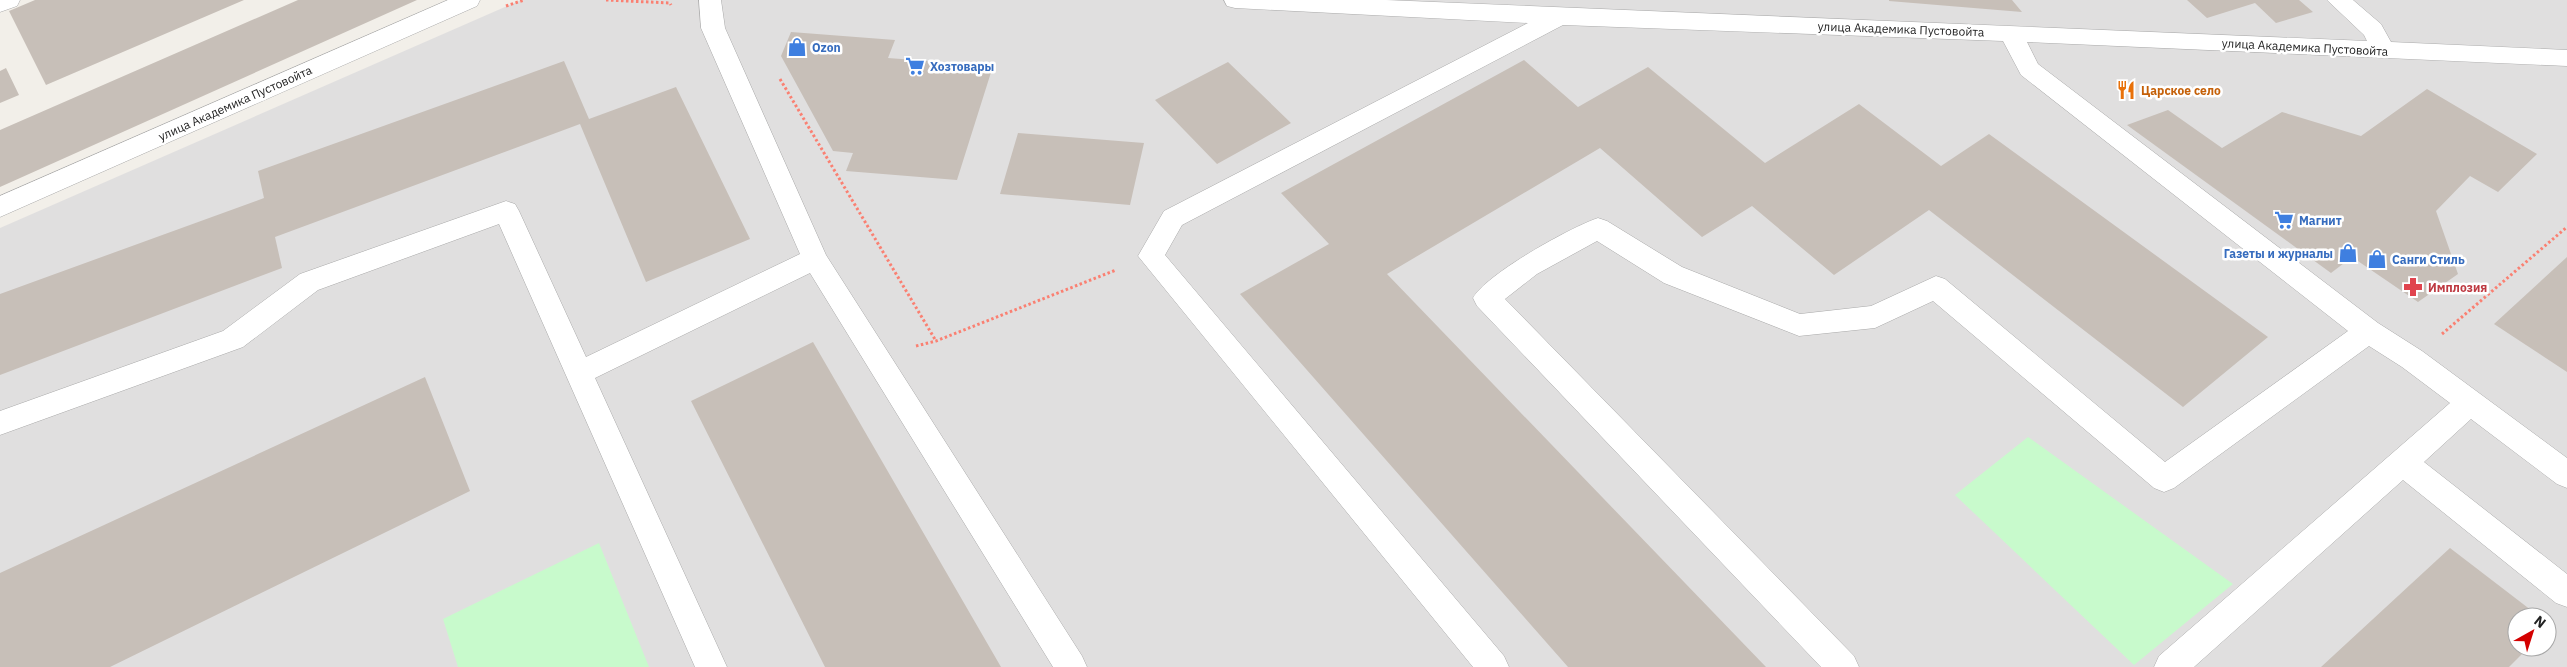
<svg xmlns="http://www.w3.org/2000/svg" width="2567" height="667" font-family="'IBM Plex Sans',sans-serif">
<rect width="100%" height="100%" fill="#f2efe9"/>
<path fill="#e0dfdf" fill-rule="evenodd" d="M521 0H2567V667H0V228ZM2517 617H2547V647H2517Z"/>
<path fill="#c8facc" d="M2028 437 2233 584 2134 665 1955 495Z
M599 543 649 667H458L443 619Z"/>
<path fill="#c7bfb8" d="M35 0H244L46 85 9 11Z
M298 0H417L0 187V130Z
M1889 0H2012L2022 12 1889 1Z
M2187 0H2299L2313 12 2276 23 2255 3 2207 18Z
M791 32 895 40 888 58 993 66 957 180 846 171 853 153 833 151 781 56Z
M1524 60 1578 107 1648 67 1765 163 1859 104 1941 166 1989 134 2268 337 2183 407 1929 210 1834 275 1752 206 1702 237 1600 148 1387 274 1766 667H1568L1240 294 1329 244 1281 193Z
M564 61 589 119 676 87 750 239 646 282 580 124 275 237 282 268 0 375V294L264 198 258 171Z
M1228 62 1291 123 1217 164 1155 100Z
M6 68 19 95 0 103V71Z
M2427 89 2537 154 2498 192 2470 176 2436 211 2458 274 2418 302 2352 257 2331 273 2127 125 2168 110 2222 148 2282 112 2361 136Z
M1018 133 1144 143 1130 205 1000 194Z
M2567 257V372L2494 324Z
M813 342 1001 667H825L691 401Z
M425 377 470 491 110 667H0V573Z
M2450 548 2540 617H2517V647H2529L2509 667H2321Z"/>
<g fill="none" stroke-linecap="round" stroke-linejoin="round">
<g stroke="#a9a9a9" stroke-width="1">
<path id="minor" d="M0 0H20L17 6 0 12Z
M448 0H480L477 6 0 217V196Z
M699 0H721L725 28 826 255 1082 656 1087 667H1053L810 273 595 378 727 667H695L499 224 318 290 243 347 0 435V411L223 331 300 274 506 201 515 204 519 211 586 357 800 254 701 28Z
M1224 0H1386L2367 41 2364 35 2327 0H2353L2381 24 2391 42 2567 50V66L2027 42 2038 64 2378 323 2422 351 2567 458V488L2557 484 2471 419 2424 462 2567 574V607L2556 603 2403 480 2194 667H2154L2159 656 2450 403 2402 367 2369 346 2174 488 2164 492 2154 488 1933 301 1875 328 1799 336 1664 283 1597 241 1537 274 1505 299 1854 656 1859 667H1821L1477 306 1473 298C1486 274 1571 227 1598 218L1607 221 1682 267 1800 314 1871 306 1936 276 1945 279 2165 462 2348 331 2021 75 2003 41 1563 25 1182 225 1165 255 1504 656 1509 667H1473L1138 256 1164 211 1528 23 1235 8 1227 6Z"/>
</g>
<path stroke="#fa8072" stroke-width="3" stroke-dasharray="2.5 2.5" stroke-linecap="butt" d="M606 0 670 3 671 5
M506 6 524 0
M780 79 936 341
M2442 334 2567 227
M916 346 936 341 1116 270"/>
<use href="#minor" fill="#fff" fill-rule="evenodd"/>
</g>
<defs>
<g id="shop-bare" transform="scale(1.5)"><path d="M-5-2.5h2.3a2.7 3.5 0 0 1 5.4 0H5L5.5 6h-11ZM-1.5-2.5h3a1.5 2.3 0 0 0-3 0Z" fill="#3f7fe0" stroke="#fff" stroke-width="2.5" paint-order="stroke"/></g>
<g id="supermarket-bare" transform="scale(1.5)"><path d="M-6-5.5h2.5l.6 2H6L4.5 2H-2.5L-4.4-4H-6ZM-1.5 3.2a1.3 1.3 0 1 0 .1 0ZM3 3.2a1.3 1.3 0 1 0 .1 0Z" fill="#3f7fe0" stroke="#fff" stroke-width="2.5" paint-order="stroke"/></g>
<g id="restaurant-bare" transform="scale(1.5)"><path d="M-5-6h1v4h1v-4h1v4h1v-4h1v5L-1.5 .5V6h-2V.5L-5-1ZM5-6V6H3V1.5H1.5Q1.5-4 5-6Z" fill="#e8710a" stroke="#fff" stroke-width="2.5" paint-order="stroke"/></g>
<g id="pharmacy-bare" transform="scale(1.5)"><path d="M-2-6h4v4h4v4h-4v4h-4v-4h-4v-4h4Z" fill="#e0444e" stroke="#fff" stroke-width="2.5" paint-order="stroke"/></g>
</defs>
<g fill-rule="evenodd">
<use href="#shop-bare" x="797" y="47"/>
<use href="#supermarket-bare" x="915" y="66"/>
<use href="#restaurant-bare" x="2126" y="90"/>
<use href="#supermarket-bare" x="2284" y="220"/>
<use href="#shop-bare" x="2348" y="253"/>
<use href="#shop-bare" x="2377" y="259"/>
<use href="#pharmacy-bare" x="2413" y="287"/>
</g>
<g text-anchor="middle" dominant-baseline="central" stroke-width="5" stroke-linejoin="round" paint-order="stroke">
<g font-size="12" fill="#222" stroke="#fff">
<text transform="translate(1901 29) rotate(2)">улица Академика Пустовойта</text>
<text transform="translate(2305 47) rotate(3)">улица Академика Пустовойта</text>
<text transform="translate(235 103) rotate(-24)">улица Академика Пустовойта</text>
</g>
<g font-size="12" font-weight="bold" fill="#366cbe" stroke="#fff" text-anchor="start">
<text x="812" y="47">Ozon</text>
<text x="930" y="66">Хозтовары</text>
<text x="2299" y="220">Магнит</text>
<text x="2333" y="253" text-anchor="end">Газеты и журналы</text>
<text x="2392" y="259">Санги Стиль</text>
</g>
<g font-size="12" font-weight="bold" fill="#c56008" stroke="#fff" text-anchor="start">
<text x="2141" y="90">Царское село</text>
</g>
<g font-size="12" font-weight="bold" fill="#be3a42" stroke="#fff" text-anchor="start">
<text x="2428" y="287">Имплозия</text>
</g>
</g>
<g transform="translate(2532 632) rotate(39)"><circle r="24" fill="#ffffff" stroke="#a7a7a7"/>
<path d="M0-4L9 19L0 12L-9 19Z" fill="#d40000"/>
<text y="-8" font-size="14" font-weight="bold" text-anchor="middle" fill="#222222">N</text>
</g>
</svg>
